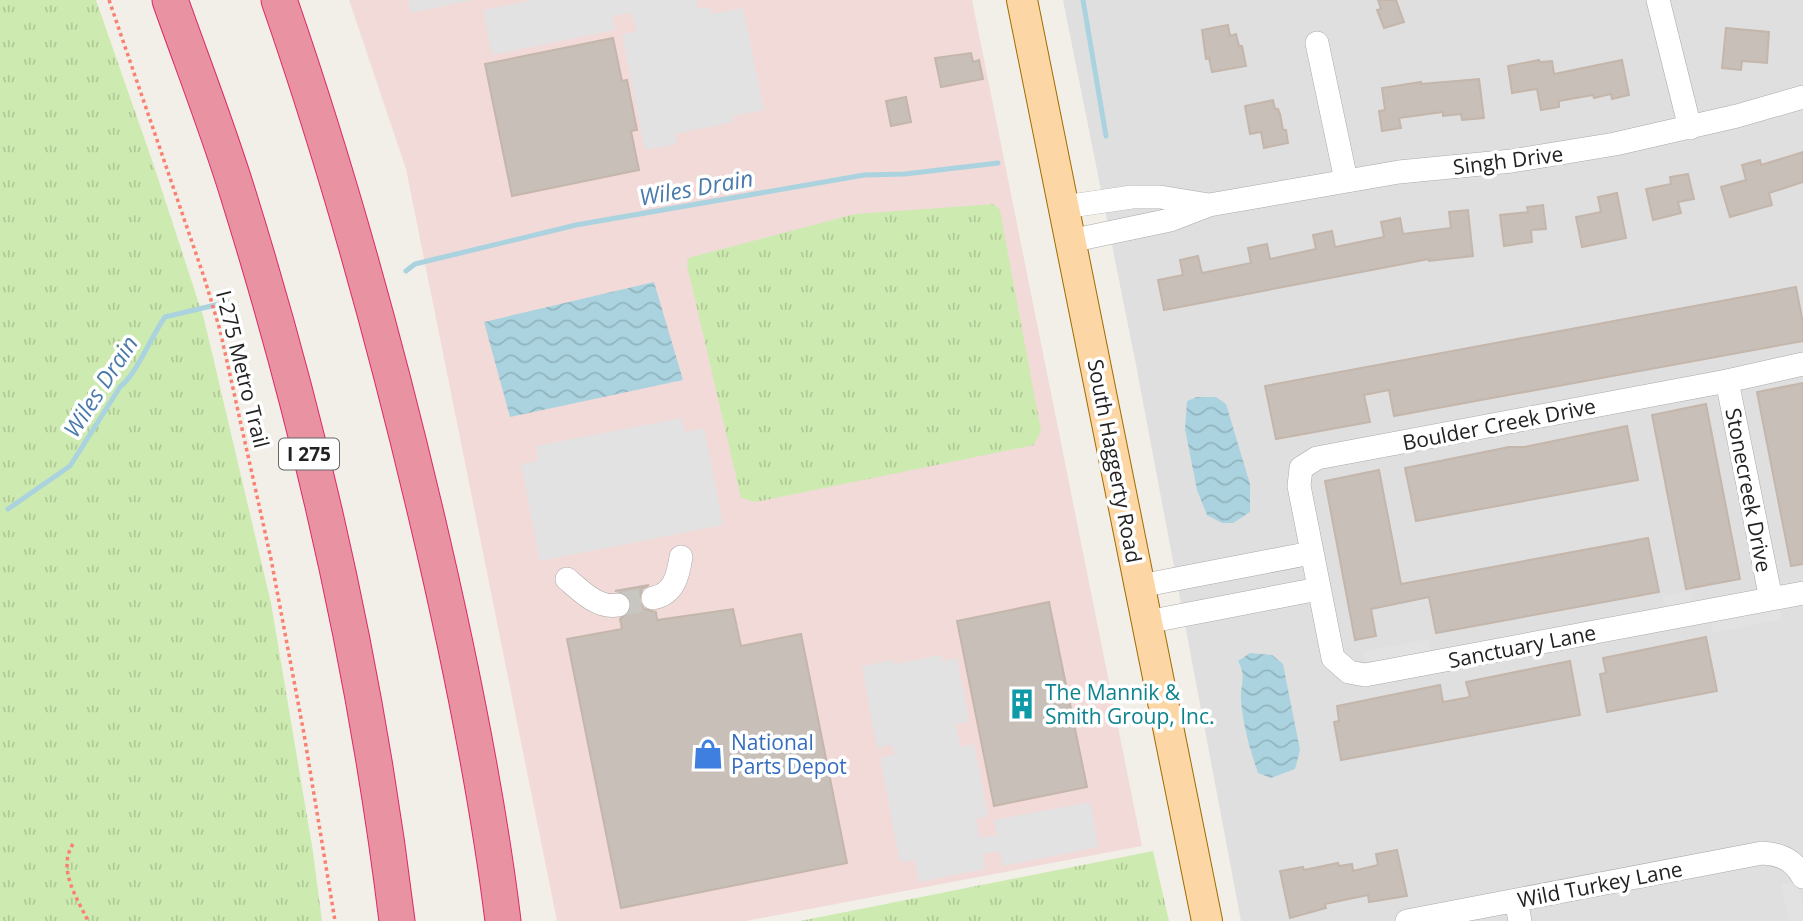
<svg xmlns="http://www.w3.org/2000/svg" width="1803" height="921" font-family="'Open Sans',sans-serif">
<defs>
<pattern id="grass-tufts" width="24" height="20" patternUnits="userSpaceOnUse" patternTransform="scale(1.75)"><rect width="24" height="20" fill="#cdebb0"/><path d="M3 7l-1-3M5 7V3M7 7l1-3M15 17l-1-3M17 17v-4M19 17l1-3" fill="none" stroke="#b0c997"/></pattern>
<pattern id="water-waves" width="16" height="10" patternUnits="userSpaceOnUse" patternTransform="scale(1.75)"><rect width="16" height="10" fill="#aad3df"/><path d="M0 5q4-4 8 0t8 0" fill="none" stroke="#92b5bf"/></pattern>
</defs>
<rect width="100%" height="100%" fill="#f2efe9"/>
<path fill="#e0dfdf" d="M1063 0H1803V921H1241L1136 365Z"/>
<path fill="#f2dad9" d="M349 0H972L1142 846 746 921H557L406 169Z"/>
<path fill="url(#grass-tufts)" d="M0 0H96L154 166 204 319 271 603 313 852 322 921H0Z
M994 204 1000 210 1041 431 1034 445 756 502 741 498 687 265 688 258 855 214Z
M1153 851 1169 921H800Z"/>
<path fill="#e2e2e2" d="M408 0H472L411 13Z
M534 0H696L698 9 710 7 712 14 743 8 764 110 733 116V122L675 134 677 144 645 150 622 34 637 31 632 13 612 16 615 30 492 55 483 10Z
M682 418 685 432 704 428 723 525 540 561 521 464 538 461 536 446Z
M1691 591 1693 604 1666 610 1663 596Z
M1780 605 1782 619 1713 633 1710 619Z
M1429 639 1431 653 1366 666 1363 652Z
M941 655 943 661 957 658 969 721 956 724 960 747 974 744 988 816 976 819 980 838 997 835 994 820 1090 802 1098 847 1003 866 1000 851 983 854 985 869 919 882 915 860 900 862 880 758 895 754 892 745 877 748 862 666 893 660 894 664Z
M1797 881 1803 907V921H1789L1781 884Z"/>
<path fill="url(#water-waves)" d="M654 282 683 380 510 417 484 322Z
M1197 397H1216L1226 404 1250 484V512L1233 523H1222L1207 515 1197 490 1185 429 1187 401Z
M1250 653 1272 655 1283 664 1300 750 1295 769 1271 778 1258 773C1250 750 1243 725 1241 700 1240 684 1247 677 1238 661Z"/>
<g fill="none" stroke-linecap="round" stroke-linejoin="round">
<path stroke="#aad3df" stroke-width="5" d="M1083 0 1106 136
M406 271 415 264 576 225 864 175 905 174 998 163
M8 509 70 466 120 387C138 372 150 338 165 317L228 302"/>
</g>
<path fill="#c7bfb8" stroke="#c4b6ab" stroke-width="2" d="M1378 0H1396L1404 22 1384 28 1377 10 1381 9Z
M1228 25 1230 36 1236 34 1239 46H1242L1246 66 1212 72 1209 58 1206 59 1202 30Z
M1726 28 1769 32 1767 63 1742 61 1741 70 1722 68Z
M613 38 622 81 627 80 637 130 631 131 639 170 512 196 485 64Z
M971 53 973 62 979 60 983 79 941 87 935 58Z
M1539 60 1540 62 1552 61 1554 74 1622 60 1629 95 1612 99 1611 94 1594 98 1593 95 1559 101V107L1541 110 1537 89 1512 93 1508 66Z
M1479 79 1484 118 1462 120 1461 114 1443 116V112L1399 118 1401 128 1382 131 1379 111 1385 110 1382 88 1421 82V84Z
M906 97 911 122 891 126 886 101Z
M1273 100 1275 109H1278L1280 114 1283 130H1286L1288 143 1264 148 1261 132 1250 134 1245 106Z
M1803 152V182L1769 193 1772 205 1730 217 1721 187 1746 180 1742 165 1760 160 1761 165Z
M1688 174 1694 199 1678 202 1681 213 1653 220 1646 189 1671 184 1670 177Z
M1617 193 1626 238 1582 247 1576 217 1601 212 1598 197Z
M1543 205 1546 229 1531 230 1532 242 1504 246 1500 215 1528 212 1527 207Z
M1468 210 1473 256 1429 261V259L1164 310 1158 280 1183 275 1180 260 1198 256 1202 273 1251 263 1248 248 1267 244 1270 259 1316 249 1313 235 1332 231 1335 247 1384 237 1381 222 1400 218 1403 234 1451 228 1449 212Z
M1796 287 1803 323V341L1394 416 1389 390 1364 395 1370 422 1276 439 1265 386Z
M1803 383V564L1791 566 1757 392Z
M1706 404 1740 579 1686 589 1652 415Z
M1627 426 1638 480 1416 521 1405 468 1509 447H1524Z
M1379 470 1401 584 1648 538 1659 592 1436 633 1429 597 1371 609 1376 636 1355 640 1325 481Z
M649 585 642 589 639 601 644 609 656 612 657 620 733 609 741 646 801 634 847 863 621 908 567 639 622 629 620 619 630 612 632 603 625 593 615 591Z
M1049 602 1087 787 994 806 957 621Z
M1706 637 1717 691 1607 712 1600 674 1606 673 1603 658Z
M1570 661 1580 715 1341 760 1334 722 1339 721 1337 706 1440 685 1443 702 1470 697 1466 682Z
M1397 850 1407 896 1369 902 1368 895 1325 904 1326 908 1290 918 1280 871 1303 867 1304 870 1338 863 1339 866 1352 864 1353 871 1378 865 1376 854Z"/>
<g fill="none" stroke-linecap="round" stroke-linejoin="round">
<path stroke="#c8c6c1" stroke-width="23" stroke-dasharray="23 11" stroke-linecap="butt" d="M618 605 653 598"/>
<g stroke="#a9a9a9" stroke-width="24">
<path id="minor" d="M1658 0 1690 128
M1317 43 1346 180
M1209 205 1399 172 1512 161 1615 144 1737 116 1803 97
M1064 207 1132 197H1160L1209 205 1170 220 1070 241
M1803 364 1727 381 1317 458 1301 468 1299 486 1333 658 1349 672 1365 675 1803 593
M1727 381 1771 599
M567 579C581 591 598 609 618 605
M1140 586 1311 553
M653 598C674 594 678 576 681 557
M1147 622 1318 589
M1516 900 1520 921
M1407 921 1762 853C1781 854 1794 860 1803 877"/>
</g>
<g stroke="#a06b00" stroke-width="32">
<path id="major" d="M1022 0 1207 921"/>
</g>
<g stroke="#dc2a67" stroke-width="37">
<path id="highway" d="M170 0C193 65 218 129 238 194 312 431 367 675 397 921
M279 0C337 167 384 337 425 510 457 645 486 783 503 921"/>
</g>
<path stroke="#fa8072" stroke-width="3.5" stroke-dasharray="3.5 3.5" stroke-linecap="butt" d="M109 0 204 277 220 330 271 559 304 734 335 921
M73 844C57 869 77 898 88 921"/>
<use href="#minor" stroke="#fff" stroke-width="23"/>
<use href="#major" stroke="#fcd6a4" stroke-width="30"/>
<use href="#highway" stroke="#e892a2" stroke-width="35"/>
</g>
<defs>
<g id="building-bare" transform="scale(2.415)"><path d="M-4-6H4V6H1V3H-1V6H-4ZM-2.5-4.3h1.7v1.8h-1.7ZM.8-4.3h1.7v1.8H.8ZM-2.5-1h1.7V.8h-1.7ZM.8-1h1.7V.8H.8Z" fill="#0f9aa8" stroke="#fff" stroke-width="2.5" paint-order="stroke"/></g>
<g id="shop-bare" transform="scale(2.415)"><path d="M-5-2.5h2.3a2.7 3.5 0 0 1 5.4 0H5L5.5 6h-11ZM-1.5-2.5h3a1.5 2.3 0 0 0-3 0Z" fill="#3f7fe0" stroke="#fff" stroke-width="2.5" paint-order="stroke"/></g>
</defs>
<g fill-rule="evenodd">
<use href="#building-bare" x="1022" y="704"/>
<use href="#shop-bare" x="708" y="754"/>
</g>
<g text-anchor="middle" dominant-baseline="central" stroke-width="7" stroke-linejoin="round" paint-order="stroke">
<rect fill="#fff" stroke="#646464" stroke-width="2" x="279" y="438.5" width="60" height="31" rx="5"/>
<g font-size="19" font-weight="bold" fill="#222">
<text x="309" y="454">I 275</text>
</g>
<g font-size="21" fill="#222" stroke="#fff">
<text transform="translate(1508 160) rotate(-7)">Singh Drive</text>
<text transform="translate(243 369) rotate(76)">I-275 Metro Trail</text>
<text transform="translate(1499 424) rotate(-11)">Boulder Creek Drive</text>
<text transform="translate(1115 461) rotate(79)">South Haggerty Road</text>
<text transform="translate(1749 490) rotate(79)">Stonecreek Drive</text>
<text transform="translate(1522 646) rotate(-11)">Sanctuary Lane</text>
<text transform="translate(1600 884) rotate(-11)">Wild Turkey Lane</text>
</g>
<g font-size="21" fill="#0d838f" stroke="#fff" text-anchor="start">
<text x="1045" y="692">The Mannik &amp;<tspan x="1045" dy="24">Smith Group, Inc.</tspan></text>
</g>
<g font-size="21" fill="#366cbe" stroke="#fff" text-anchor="start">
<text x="731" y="742">National<tspan x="731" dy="24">Parts Depot</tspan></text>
</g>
<g font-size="23" font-style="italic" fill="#4a7aab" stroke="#fff">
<text transform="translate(696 187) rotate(-10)">Wiles Drain</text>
<text transform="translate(100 386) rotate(-57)">Wiles Drain</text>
</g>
</g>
</svg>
